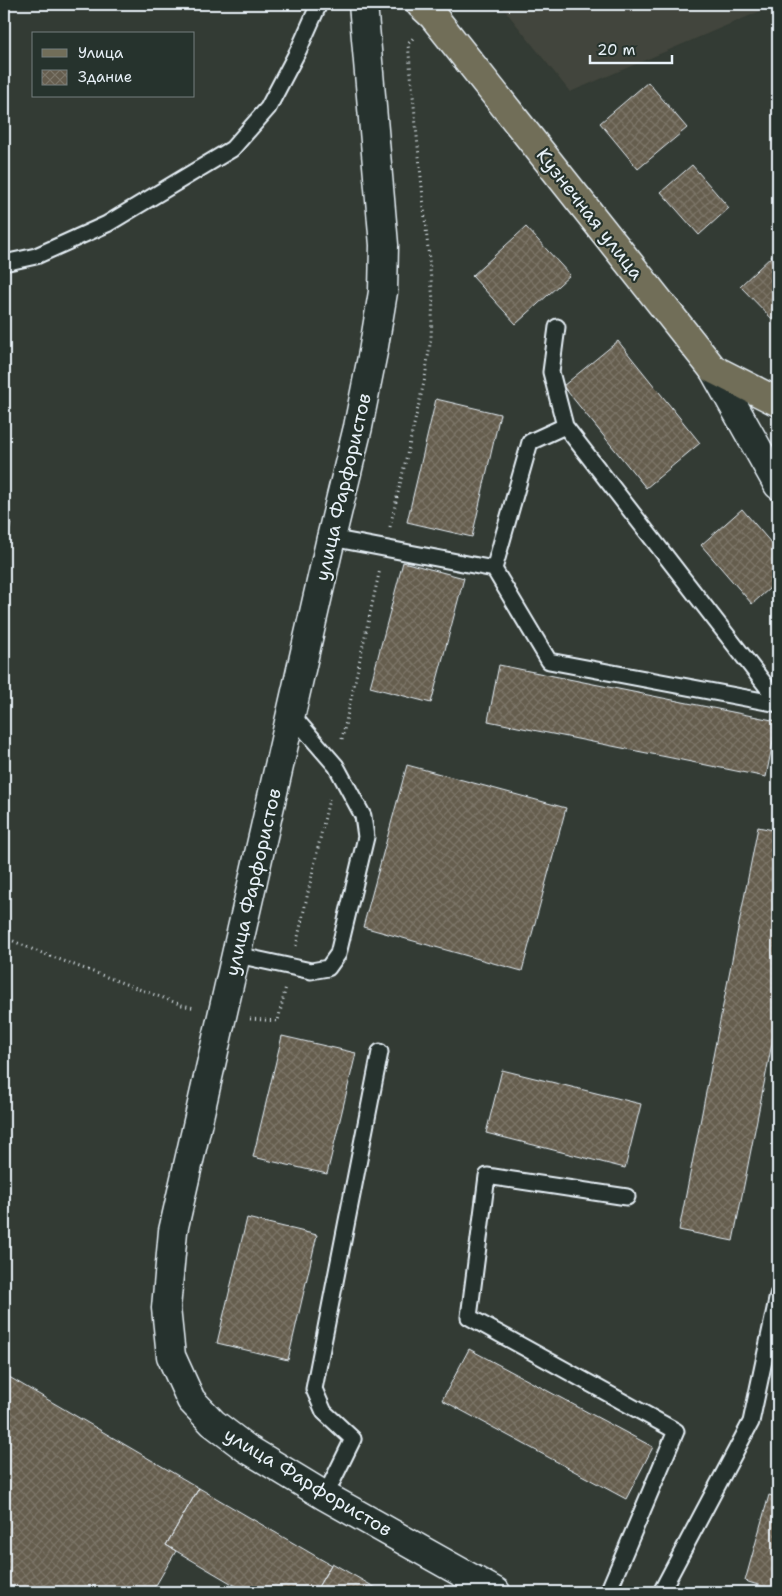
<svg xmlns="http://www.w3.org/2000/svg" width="782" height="1596" font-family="'Shantell Sans',sans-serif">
<defs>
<pattern id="building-cross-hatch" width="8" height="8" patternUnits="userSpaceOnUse" patternTransform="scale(1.25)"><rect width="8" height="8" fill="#655d4e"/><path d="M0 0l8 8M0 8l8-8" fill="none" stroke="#7b7568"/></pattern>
</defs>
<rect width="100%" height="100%" fill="#333b34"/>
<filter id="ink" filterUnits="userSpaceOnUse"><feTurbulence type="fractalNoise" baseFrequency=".02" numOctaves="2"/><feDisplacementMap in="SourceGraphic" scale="10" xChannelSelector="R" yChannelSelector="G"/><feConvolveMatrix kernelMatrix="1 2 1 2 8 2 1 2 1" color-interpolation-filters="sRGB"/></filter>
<g filter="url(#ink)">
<path fill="#42453c" d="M500 4H777L570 92Z"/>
<path fill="url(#building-cross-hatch)" stroke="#e8f1f8" d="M648 82 687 128 638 169 600 123Z
M692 165 729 208 699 235 661 192Z
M526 227 570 275 516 324 472 276Z
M773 255 778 260V323L777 324 740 286Z
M618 341 700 443 646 488 563 386Z
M436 399 500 414 472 537 407 522Z
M742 509 778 551V581L752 604 701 545Z
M4 521 11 523 4 557Z
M403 562 464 578 431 703 370 687Z
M499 665 777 721 766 777 488 721Z
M407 765 566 808 522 971 363 927Z
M758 827 778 831V1013L733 1241 679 1230Z
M282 1036 356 1053 327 1174 253 1157Z
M502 1070 641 1104 625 1168 486 1133Z
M247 1218 317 1235 288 1360 217 1343Z
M469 1349 653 1447 626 1499 442 1400Z
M4 1374 199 1488 166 1545 176 1551 152 1592H4Z
M199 1488 331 1565 315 1592H246L166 1545Z
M769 1495 778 1498V1591L745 1581Z
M332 1563 383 1592H315Z"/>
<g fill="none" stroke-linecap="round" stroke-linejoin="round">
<g stroke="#e8f1f8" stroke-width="19">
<path id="lane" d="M4 263 36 256 107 224 232 149 268 108 299 49 319 4
M557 327 551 372 565 426
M331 538 494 569 549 661 778 704
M494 569 530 442 565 426 778 701
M237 955 311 971 328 968 338 954 366 837 363 816 336 766 291 714
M325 1496 353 1439 324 1412 314 1389 380 1052
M608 1592 676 1431 469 1317 487 1176 627 1197
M661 1592 751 1422 778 1295"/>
</g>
<g stroke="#e8f1f8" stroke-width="31">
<path id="street" d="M713 369 778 485"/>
</g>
<g stroke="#e8f1f8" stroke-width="31">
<path id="secondary" d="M363 4 384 245 383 292 373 352 358 427 331 538 173 1231 166 1308 171 1356 191 1400 213 1423 246 1448 325 1496 496 1592"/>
</g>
<g stroke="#e8f1f8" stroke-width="31">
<path id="primary" d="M420 4 433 16 713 369 778 402"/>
</g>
<path stroke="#e8f1f8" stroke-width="3" stroke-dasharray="1 4" stroke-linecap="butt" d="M390 527 425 378 431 337 433 300 408 44 415 36
M342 739 380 569
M4 937 34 950 182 1005 195 1008
M296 946 329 799
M250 1019 278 1021 286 986"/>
<use href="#lane" stroke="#26332d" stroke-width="15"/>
<use href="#street" stroke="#26332d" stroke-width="28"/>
<use href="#secondary" stroke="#26332d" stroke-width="28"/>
<use href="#primary" stroke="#716e59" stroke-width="28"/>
</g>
</g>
<g text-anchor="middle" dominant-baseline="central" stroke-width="4.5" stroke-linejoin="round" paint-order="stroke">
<g font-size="19" fill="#e8f1f8" stroke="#26332d">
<text transform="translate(590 214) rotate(52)">Кузнечная улица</text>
<text transform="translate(343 487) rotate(-77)">улица Фарфористов</text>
<text transform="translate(253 882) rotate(-77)">улица Фарфористов</text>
<text transform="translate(308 1482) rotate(31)">улица Фарфористов</text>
</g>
</g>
<rect width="782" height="1596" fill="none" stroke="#26332d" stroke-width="20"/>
<rect x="10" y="10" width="762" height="1576" fill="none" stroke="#e8f1f8" stroke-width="2" filter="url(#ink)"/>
<rect x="32" y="32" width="162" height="65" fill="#26332d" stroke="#747f7e"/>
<rect x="42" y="49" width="25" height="8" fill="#716e59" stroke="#747f7e"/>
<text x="78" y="58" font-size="15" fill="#e8f1f8">Улица</text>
<rect x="42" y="70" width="25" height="15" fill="url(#building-cross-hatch)" stroke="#747f7e"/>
<text x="78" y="82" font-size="15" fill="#e8f1f8">Здание</text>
<path d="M590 55v8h82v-8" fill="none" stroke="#e8f1f8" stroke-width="2.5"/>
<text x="597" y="55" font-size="15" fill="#e8f1f8" stroke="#26332d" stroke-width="4" paint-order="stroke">20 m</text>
</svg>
